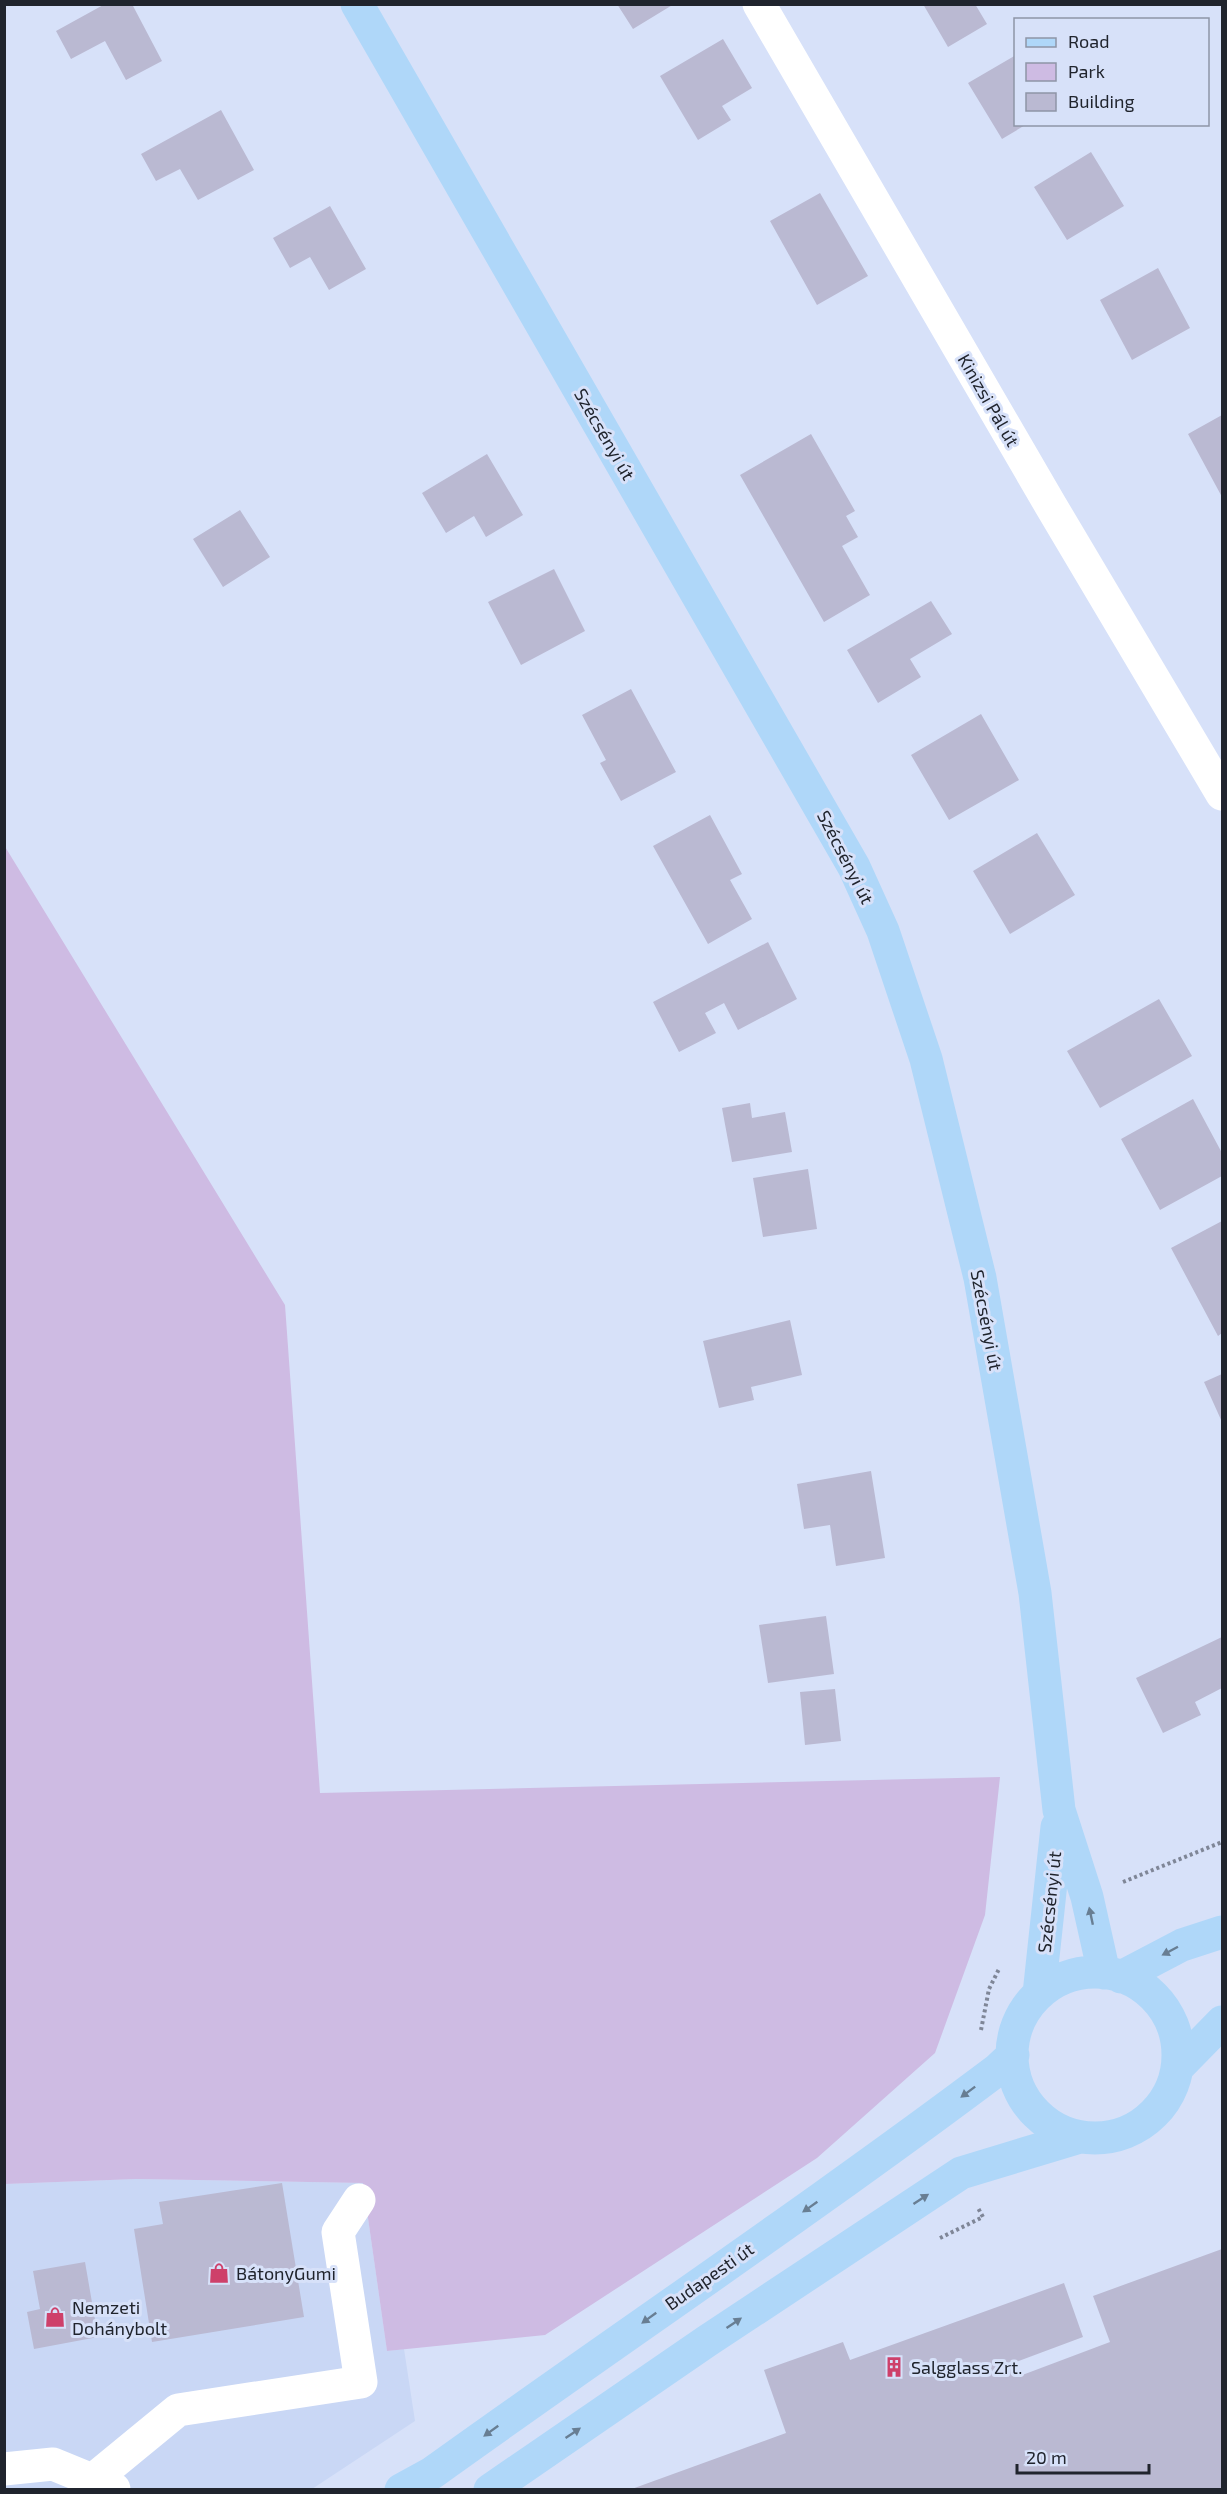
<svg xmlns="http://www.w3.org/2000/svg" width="1227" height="2494" font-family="'Exo 2',sans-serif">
<rect width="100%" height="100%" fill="#d7e1f9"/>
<path fill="#c9d7f5" d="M136 2179 363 2183 387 2351 404 2349 415 2421 312 2489H5L4 2184Z"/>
<path fill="#cebbe3" d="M4 845 285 1305 320 1793 1000 1777 985 1915 935 2053 817 2158 545 2335 387 2351 363 2183 136 2179 5 2184Z"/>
<path fill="#bab9d2" d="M105 4H132L162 61 126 80 105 41 71 59 56 31Z
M617 4H674L633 29Z
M923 4H975L987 24 948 47Z
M723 39 752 88 722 106 731 120 698 140 660 76Z
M1016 55V124H1027L1002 139 968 83Z
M221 110 254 170 198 200 180 169 156 181 141 154Z
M1091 152 1124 206 1067 240 1034 187Z
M820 193 868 276 817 305 770 221Z
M330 206 366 269 329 290 310 257 290 268 273 238Z
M1158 268 1190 328 1132 360 1100 300Z
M1222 415V497L1188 434Z
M811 434 855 511 846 516 858 537 842 546 870 595 824 622 740 475Z
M487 454 523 515 486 537 474 516 446 533 422 493Z
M240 510 270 557 223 587 193 539Z
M554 569 585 631 521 665 488 602Z
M931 601 952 634 910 659 921 677 878 703 847 650Z
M631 689 676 772 621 801 600 763 606 760 582 715Z
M981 714 1019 780 949 820 911 755Z
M710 815 742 874 730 880 752 919 708 944 653 846Z
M1037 833 1075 895 1010 934 973 871Z
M768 942 797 999 738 1030 724 1003 705 1013 716 1033 679 1052 653 1002Z
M1159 999 1192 1056 1100 1108 1067 1051Z
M1193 1099 1222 1153V1176L1160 1210 1121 1139Z
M750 1103 752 1118 785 1112 792 1152 732 1162 722 1108Z
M808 1169 817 1229 763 1237 753 1178Z
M1222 1221V1333L1218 1336 1171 1248Z
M790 1320 802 1375 751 1387 754 1400 719 1408 703 1341Z
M1222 1374V1422L1204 1382Z
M871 1471 885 1558 836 1566 830 1525 804 1529 797 1484Z
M826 1616 834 1674 768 1683 759 1625Z
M1222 1637V1688L1195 1702 1201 1715 1163 1733 1136 1678Z
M835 1689 841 1741 805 1745 800 1692Z
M282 2183 304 2317 152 2342 134 2229 163 2224 159 2202Z
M1222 2249V2490H629L786 2433 764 2370 843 2342 850 2360 1064 2283 1083 2337 1013 2363 1017 2377 1110 2342 1093 2296Z
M85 2262 98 2337 34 2349 27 2312 40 2309 33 2271Z"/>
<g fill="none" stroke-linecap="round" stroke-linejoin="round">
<path stroke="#7f8697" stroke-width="4" stroke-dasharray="3 3" stroke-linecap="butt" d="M1123 1882 1222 1842
M981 2030 989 1989 999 1969
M940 2238 983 2217 978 2208"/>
<path stroke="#fff" stroke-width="33" d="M759 4 1051 506 1222 794
M4 2469 53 2464 114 2489
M94 2479 178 2410 361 2382 338 2232 359 2200"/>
<path stroke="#afd7f9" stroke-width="33" d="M357 4 854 867 883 931 926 1059 980 1278 1035 1593 1059 1810 1087 1897 1104 1973
M1012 2055a83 83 0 1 1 166 0a83 83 0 1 1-166 0Z
M1121 1977 1182 1945 1222 1932
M1039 1994 1057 1827
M1178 2067 1222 2022
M401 2490 432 2473C620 2338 812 2209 997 2070L1013 2055
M490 2490 707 2341 961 2173 1080 2137"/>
</g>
<defs><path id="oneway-solid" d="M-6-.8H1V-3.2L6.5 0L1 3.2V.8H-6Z" transform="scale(1.5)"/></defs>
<g fill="#687e93">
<use href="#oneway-solid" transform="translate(1091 1916) rotate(-102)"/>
<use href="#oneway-solid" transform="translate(1170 1951) rotate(152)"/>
<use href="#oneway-solid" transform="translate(968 2092) rotate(143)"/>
<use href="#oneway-solid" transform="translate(921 2199) rotate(-33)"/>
<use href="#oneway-solid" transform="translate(810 2207) rotate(145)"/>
<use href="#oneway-solid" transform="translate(649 2318) rotate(144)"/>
<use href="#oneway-solid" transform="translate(734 2323) rotate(-34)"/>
<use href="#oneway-solid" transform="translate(491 2431) rotate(144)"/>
<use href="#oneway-solid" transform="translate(573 2433) rotate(-34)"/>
</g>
<defs>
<g id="shop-bare" transform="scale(1.62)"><path d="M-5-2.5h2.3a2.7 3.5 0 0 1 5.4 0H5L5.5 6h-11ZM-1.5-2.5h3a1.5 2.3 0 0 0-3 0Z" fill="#ce406a" stroke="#d7e1f9" stroke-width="2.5" paint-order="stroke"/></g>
<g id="building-bare" transform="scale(1.62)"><path d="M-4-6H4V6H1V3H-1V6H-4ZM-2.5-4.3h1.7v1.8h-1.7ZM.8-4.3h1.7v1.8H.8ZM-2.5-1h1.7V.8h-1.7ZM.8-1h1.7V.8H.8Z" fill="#ce406a" stroke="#d7e1f9" stroke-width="2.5" paint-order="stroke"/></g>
</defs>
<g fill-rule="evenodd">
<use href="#shop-bare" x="219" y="2273"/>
<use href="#shop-bare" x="55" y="2317"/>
<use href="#building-bare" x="894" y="2367"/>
</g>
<g text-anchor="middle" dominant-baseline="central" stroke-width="6" stroke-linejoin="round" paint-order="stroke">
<g font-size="18" fill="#20242d" stroke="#d7e1f9">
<text transform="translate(989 400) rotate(60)">Kinizsi Pál út</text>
<text transform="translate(605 434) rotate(60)">Szécsényi út</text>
<text transform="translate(846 857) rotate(63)">Szécsényi út</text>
<text transform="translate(987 1320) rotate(79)">Szécsényi út</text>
<text transform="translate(1049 1902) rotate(-84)">Szécsényi út</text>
<text transform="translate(709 2276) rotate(-35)">Budapesti út</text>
</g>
<g font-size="18" fill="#20242d" stroke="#d7e1f9" text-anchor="start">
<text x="236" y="2273">BátonyGumi</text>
<text x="72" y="2307">Nemzeti<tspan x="72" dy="21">Dohánybolt</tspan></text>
<text x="911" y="2367">Salgglass Zrt.</text>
</g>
</g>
<rect width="1227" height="2494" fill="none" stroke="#20242d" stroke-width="12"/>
<rect x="1014" y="18" width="195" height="108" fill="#d7e1f9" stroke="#8e95a7" stroke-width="1.5"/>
<rect x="1026" y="38" width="30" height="9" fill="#afd7f9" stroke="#8e95a7" stroke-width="1.5"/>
<text x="1068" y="48" font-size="18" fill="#20242d">Road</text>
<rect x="1026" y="63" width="30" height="18" fill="#cebbe3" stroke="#8e95a7" stroke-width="1.5"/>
<text x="1068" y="78" font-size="18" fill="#20242d">Park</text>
<rect x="1026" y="93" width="30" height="18" fill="#bab9d2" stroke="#8e95a7" stroke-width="1.5"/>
<text x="1068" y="108" font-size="18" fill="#20242d">Building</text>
<path d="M1017 2464v9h132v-9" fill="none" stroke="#20242d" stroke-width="3"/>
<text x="1026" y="2464" font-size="18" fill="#20242d" stroke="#d7e1f9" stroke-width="4.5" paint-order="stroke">20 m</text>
</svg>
